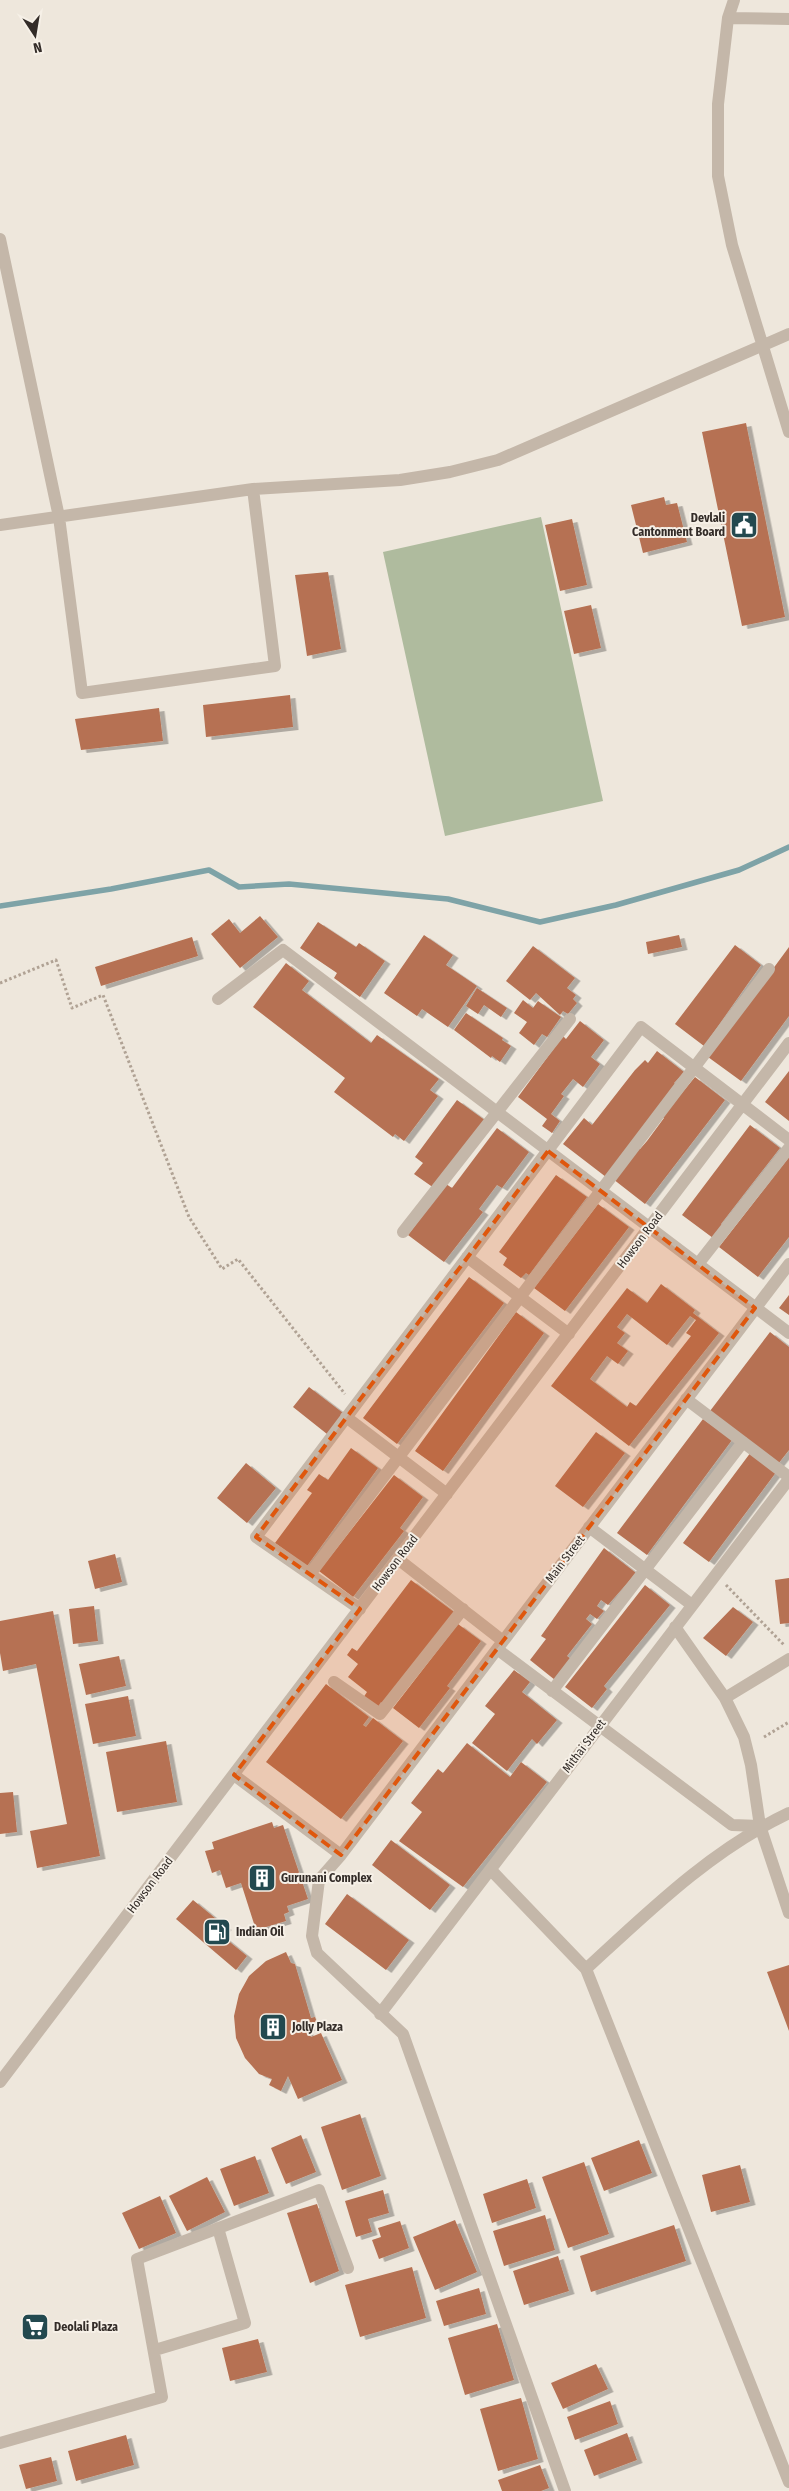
<svg xmlns="http://www.w3.org/2000/svg" width="789" height="2491" font-family="'Fira Sans Condensed',sans-serif">
<defs>
<filter id="shadow"><feDropShadow dx="5.5" dy="3" stdDeviation="0" flood-color="#0004"/></filter>
</defs>
<rect width="100%" height="100%" fill="#eee7dc"/>
<path fill="#afbb9e" d="M541 517 603 801 445 836 383 552Z"/>
<g fill="none" stroke-linecap="round" stroke-linejoin="round">
<path stroke="#7ea3a7" stroke-width="5.5" d="M0 906 111 889 209 870 239 887 289 884 448 899 540 922 616 905 739 870 789 847"/>
</g>
<path fill="#b67152" fill-rule="evenodd" filter="url(#shadow)" d="M746 423 785 617 742 626 702 432Z
M664 497 666 505 677 503 687 542 643 553 631 505Z
M572 519 587 585 560 591 545 525Z
M328 572 341 649 307 656 295 575Z
M591 605 601 648 574 654 564 611Z
M290 695 293 727 206 737 203 705Z
M159 708 163 741 81 750 75 719Z
M260 916 278 937 240 968 211 934 229 919 240 933Z
M318 922 356 947 359 943 385 961 360 997 334 978 337 973 300 948Z
M424 935 453 955 446 965 477 986 448 1027 422 1009 417 1016 384 993Z
M679 935 682 947 648 954 646 942Z
M192 937 198 956 101 986 95 967Z
M735 945 761 965 704 1046 675 1024Z
M533 946 575 978 567 988 576 995 573 999 577 1003 568 1014 563 1011 560 1015 536 993 530 1000 506 981Z
M789 947V1016L741 1081 708 1057Z
M286 963 309 981 302 990 371 1043 377 1035 439 1079 430 1090 438 1096 404 1141 395 1134 393 1137 334 1092 345 1078 253 1007Z
M477 988 507 1008 501 1017 484 1005 478 1014 466 1006Z
M523 1000 533 1008 538 1001 561 1017 547 1037 542 1034 534 1045 519 1033 527 1022 514 1013Z
M466 1013 503 1038 502 1040 511 1046 500 1062 492 1056 491 1058 454 1030Z
M580 1021 604 1040 591 1057 600 1064 583 1087 573 1079 561 1094 564 1096 551 1114 560 1121 552 1133 542 1126 547 1119 518 1097 563 1036 566 1039Z
M657 1051 684 1072 674 1083 678 1086 606 1177 563 1144 584 1118 592 1125 635 1070 645 1060 648 1063Z
M789 1071V1121L765 1102Z
M695 1077 725 1100 645 1204 613 1179 638 1147 640 1149 647 1141 664 1118 662 1117Z
M457 1100 486 1121 434 1188 414 1174 423 1163 415 1157Z
M750 1125 780 1148 721 1224 723 1226 713 1238 682 1215Z
M497 1128 529 1152 502 1188 497 1185 479 1209 483 1212 444 1262 408 1235 446 1184 452 1188Z
M789 1157V1237L758 1277 719 1247Z
M556 1175 587 1197 529 1275 526 1273 521 1278 503 1265 507 1258 499 1252Z
M598 1204 629 1227 565 1311 534 1288Z
M469 1277 504 1303 397 1444 363 1418Z
M661 1284 695 1310 693 1313 719 1333 629 1446 551 1386 627 1288 647 1303ZM627 1314 667 1345 690 1316 696 1320 686 1333 691 1336 636 1406 630 1402 627 1407 590 1379 607 1356 618 1364 628 1351 617 1343 625 1333 617 1327Z
M789 1295V1315L779 1308Z
M516 1312 544 1333 443 1471 415 1451Z
M770 1332 789 1347V1450L778 1464 710 1411Z
M309 1387 343 1413 327 1434 293 1407Z
M703 1419 732 1440 647 1555 617 1533Z
M596 1432 625 1453 583 1507 555 1486Z
M351 1448 378 1468 307 1566 275 1543 312 1493 307 1490 319 1474 328 1480Z
M751 1452 777 1471 709 1562 683 1543Z
M246 1463 276 1488 247 1523 217 1498Z
M394 1475 423 1497 400 1528 404 1531 353 1597 319 1571Z
M604 1548 636 1573 608 1605 601 1600 597 1606 604 1611 597 1619 590 1614 586 1619 592 1624 567 1656 571 1659 555 1680 530 1660 546 1639 541 1636Z
M115 1554 122 1582 95 1589 88 1561Z
M789 1578V1623L780 1624 775 1580Z
M411 1580 454 1612 384 1704 381 1702 377 1708 363 1698 367 1692 348 1677 358 1664 347 1655 352 1648 357 1651Z
M645 1585 670 1605 604 1686 607 1689 592 1708 565 1687Z
M94 1606 98 1641 73 1644 69 1609Z
M733 1607 753 1622 726 1656 703 1638Z
M53 1611 100 1856 37 1868 30 1831 67 1824 36 1664 3 1671 0 1653V1621Z
M458 1624 481 1641 447 1686 450 1688 419 1728 393 1708Z
M119 1656 126 1686 86 1695 79 1664Z
M514 1670 530 1682 522 1692 557 1720 537 1744 532 1739 507 1771 472 1743 495 1714 485 1706Z
M326 1684 369 1717 363 1725 366 1727 373 1718 403 1741 341 1819 266 1762Z
M128 1696 136 1736 93 1744 85 1704Z
M166 1741 177 1802 117 1812 106 1752Z
M467 1743 510 1777 521 1762 547 1782 463 1887 399 1841 422 1812 411 1803 438 1769 443 1773Z
M13 1792 17 1832 0 1834V1793Z
M272 1822 274 1828 283 1825 308 1899 287 1906 289 1912 284 1914 286 1921 256 1930 241 1883 226 1888 220 1870 212 1873 205 1851 214 1849 212 1842Z
M391 1840 450 1885 430 1910 372 1865Z
M347 1894 409 1940 386 1970 325 1924Z
M193 1900 226 1927 220 1934 247 1956 236 1970 176 1919Z
M286 1952 291 1963 295 1964 311 2018 315 2017 318 2025 306 2029 311 2037 321 2033 342 2080 298 2099 288 2076 281 2091 269 2085 272 2079 259 2074 245 2058 236 2038 234 2016 239 1994 249 1976 266 1961Z
M789 1965V2031L767 1972Z
M360 2114 381 2176 342 2190 321 2127Z
M301 2135 316 2172 286 2184 271 2148Z
M639 2140 652 2173 604 2191 591 2158Z
M255 2156 269 2193 234 2206 220 2169Z
M584 2162 609 2234 568 2248 542 2177Z
M740 2165 750 2202 711 2212 702 2175Z
M207 2177 225 2212 187 2231 169 2196Z
M527 2179 536 2208 492 2223 483 2194Z
M383 2190 389 2213 368 2219 372 2232 356 2237 345 2201Z
M160 2196 176 2233 139 2249 122 2213Z
M317 2204 339 2271 310 2283 287 2213Z
M545 2215 555 2250 504 2266 493 2231Z
M455 2220 477 2272 435 2290 413 2237Z
M400 2221 409 2248 379 2259 372 2240 381 2237 378 2228Z
M674 2225 686 2261 591 2292 580 2256Z
M558 2256 569 2291 524 2305 513 2271Z
M412 2267 426 2318 360 2337 345 2285Z
M479 2288 486 2314 444 2326 436 2301Z
M497 2324 514 2380 465 2395 448 2338Z
M258 2339 267 2372 230 2381 222 2348Z
M596 2364 608 2389 563 2409 551 2383Z
M521 2398 538 2459 498 2471 480 2409Z
M610 2401 618 2424 575 2440 567 2417Z
M627 2433 637 2460 594 2476 584 2450Z
M126 2435 134 2465 76 2481 68 2451Z
M51 2457 57 2481 26 2489 19 2465Z
M540 2465 549 2488 541 2491H502L498 2480Z"/>
<g fill="none" stroke-linecap="round" stroke-linejoin="round">
<path stroke="#b0a294" stroke-width="3" stroke-dasharray="2.5 2.5" stroke-linecap="butt" d="M0 983 56 960 72 1008 103 995 189 1217 222 1269 238 1259 345 1394
M726 1585 784 1645
M764 1737 789 1722"/>
<path stroke="#c4b7a9" stroke-width="12" d="M734 0 728 18 718 104V176L732 245 789 432
M728 18 789 19
M0 239 59 517 82 693 275 666 253 489
M0 525 253 489 400 480 450 472 498 460 789 334
M218 999 283 950 789 1333
M403 1232 570 1019
M467 1257 569 1334
M698 1264 789 1148
M686 1399 789 1477
M346 1417 447 1494
M589 1527 692 1605
M398 1559 503 1641
M310 1574 769 969
M360 1609 256 1537 641 1027 789 1140
M675 1627 725 1698 744 1737 751 1765 760 1826 789 1913
M497 1649 732 1825 760 1826
M334 1682 380 1714 463 1609
M552 1691 743 1442
M725 1698 789 1659
M234 1775 341 1855
M491 1870 586 1969 789 2482
M586 1969C649 1911 711 1850 789 1813
M380 2014 789 1479
M0 2082 789 1043
M155 2350 245 2323 218 2228
M0 2443 162 2397 137 2259 319 2190 348 2268
M565 2491 403 2034 317 1953 312 1936 319 1880 341 1855 789 1264"/>
</g>
<path fill="#df570d" fill-opacity="0.2" stroke="#df570d" stroke-width="4" stroke-dasharray="10 6" stroke-linejoin="round" d="M548 1151 755 1308 341 1855 234 1775 360 1609 256 1537Z"/>
<defs>
<g id="civic-square" transform="scale(1.4375)"><rect x="-9" y="-9" width="18" height="18" rx="4" fill="#23494f" stroke="#f6f0e7"/><path d="M-.6-6.5H3V-4.5H.6V-3L4-1V1h2V6H-6V1h2V-1L-.6-3ZM-1.2 2.5V6h2.4V2.5Z" fill="#fff"/></g>
<g id="building-square" transform="scale(1.4375)"><rect x="-9" y="-9" width="18" height="18" rx="4" fill="#23494f" stroke="#f6f0e7"/><path d="M-4-6H4V6H1V3H-1V6H-4ZM-2.5-4.3h1.7v1.8h-1.7ZM.8-4.3h1.7v1.8H.8ZM-2.5-1h1.7V.8h-1.7ZM.8-1h1.7V.8H.8Z" fill="#fff"/></g>
<g id="fuel-square" transform="scale(1.4375)"><rect x="-9" y="-9" width="18" height="18" rx="4" fill="#23494f" stroke="#f6f0e7"/><path d="M-5.5-6h7V0h2V4h1.3V-2.5L3-4.5l.8-.8L6-3V5H2.5V1h-1V6h-7ZM-4.2-4.7v3.2H.2V-4.7Z" fill="#fff"/></g>
<g id="supermarket-square" transform="scale(1.4375)"><rect x="-9" y="-9" width="18" height="18" rx="4" fill="#23494f" stroke="#f6f0e7"/><path d="M-6-5.5h2.5l.6 2H6L4.5 2H-2.5L-4.4-4H-6ZM-1.5 3.2a1.3 1.3 0 1 0 .1 0ZM3 3.2a1.3 1.3 0 1 0 .1 0Z" fill="#fff"/></g>
</defs>
<g fill-rule="evenodd">
<use href="#civic-square" x="744" y="525"/>
<use href="#building-square" x="262" y="1878"/>
<use href="#fuel-square" x="217" y="1932"/>
<use href="#building-square" x="273" y="2027"/>
<use href="#supermarket-square" x="35" y="2327"/>
</g>
<g text-anchor="middle" dominant-baseline="central" stroke-width="4" stroke-linejoin="round" paint-order="stroke">
<g font-size="12" font-weight="bold" fill="#332c28" stroke="#f6f0e7" text-anchor="start">
<text x="725" y="518" text-anchor="end">Devlali<tspan x="725" dy="14">Cantonment Board</tspan></text>
<text x="281" y="1878">Gurunani Complex</text>
<text x="236" y="1932">Indian Oil</text>
<text x="292" y="2027">Jolly Plaza</text>
<text x="54" y="2327">Deolali Plaza</text>
</g>
<g font-size="12" fill="#332c28" stroke="#f6f0e7">
<text transform="translate(640 1240) rotate(-53)">Howson Road</text>
<text transform="translate(565 1559) rotate(-53)">Main Street</text>
<text transform="translate(395 1563) rotate(-53)">Howson Road</text>
<text transform="translate(584 1746) rotate(-53)">Mithai Street</text>
<text transform="translate(150 1885) rotate(-53)">Howson Road</text>
</g>
</g>
<g transform="translate(35 35) rotate(168)" stroke="#f6f0e7" stroke-width="4" paint-order="stroke">
<path d="M0-4L9 19L0 12L-9 19Z" fill="#332c28"/>
<text y="-8" font-size="14" font-weight="bold" text-anchor="middle" fill="#332c28">N</text>
</g>
</svg>
